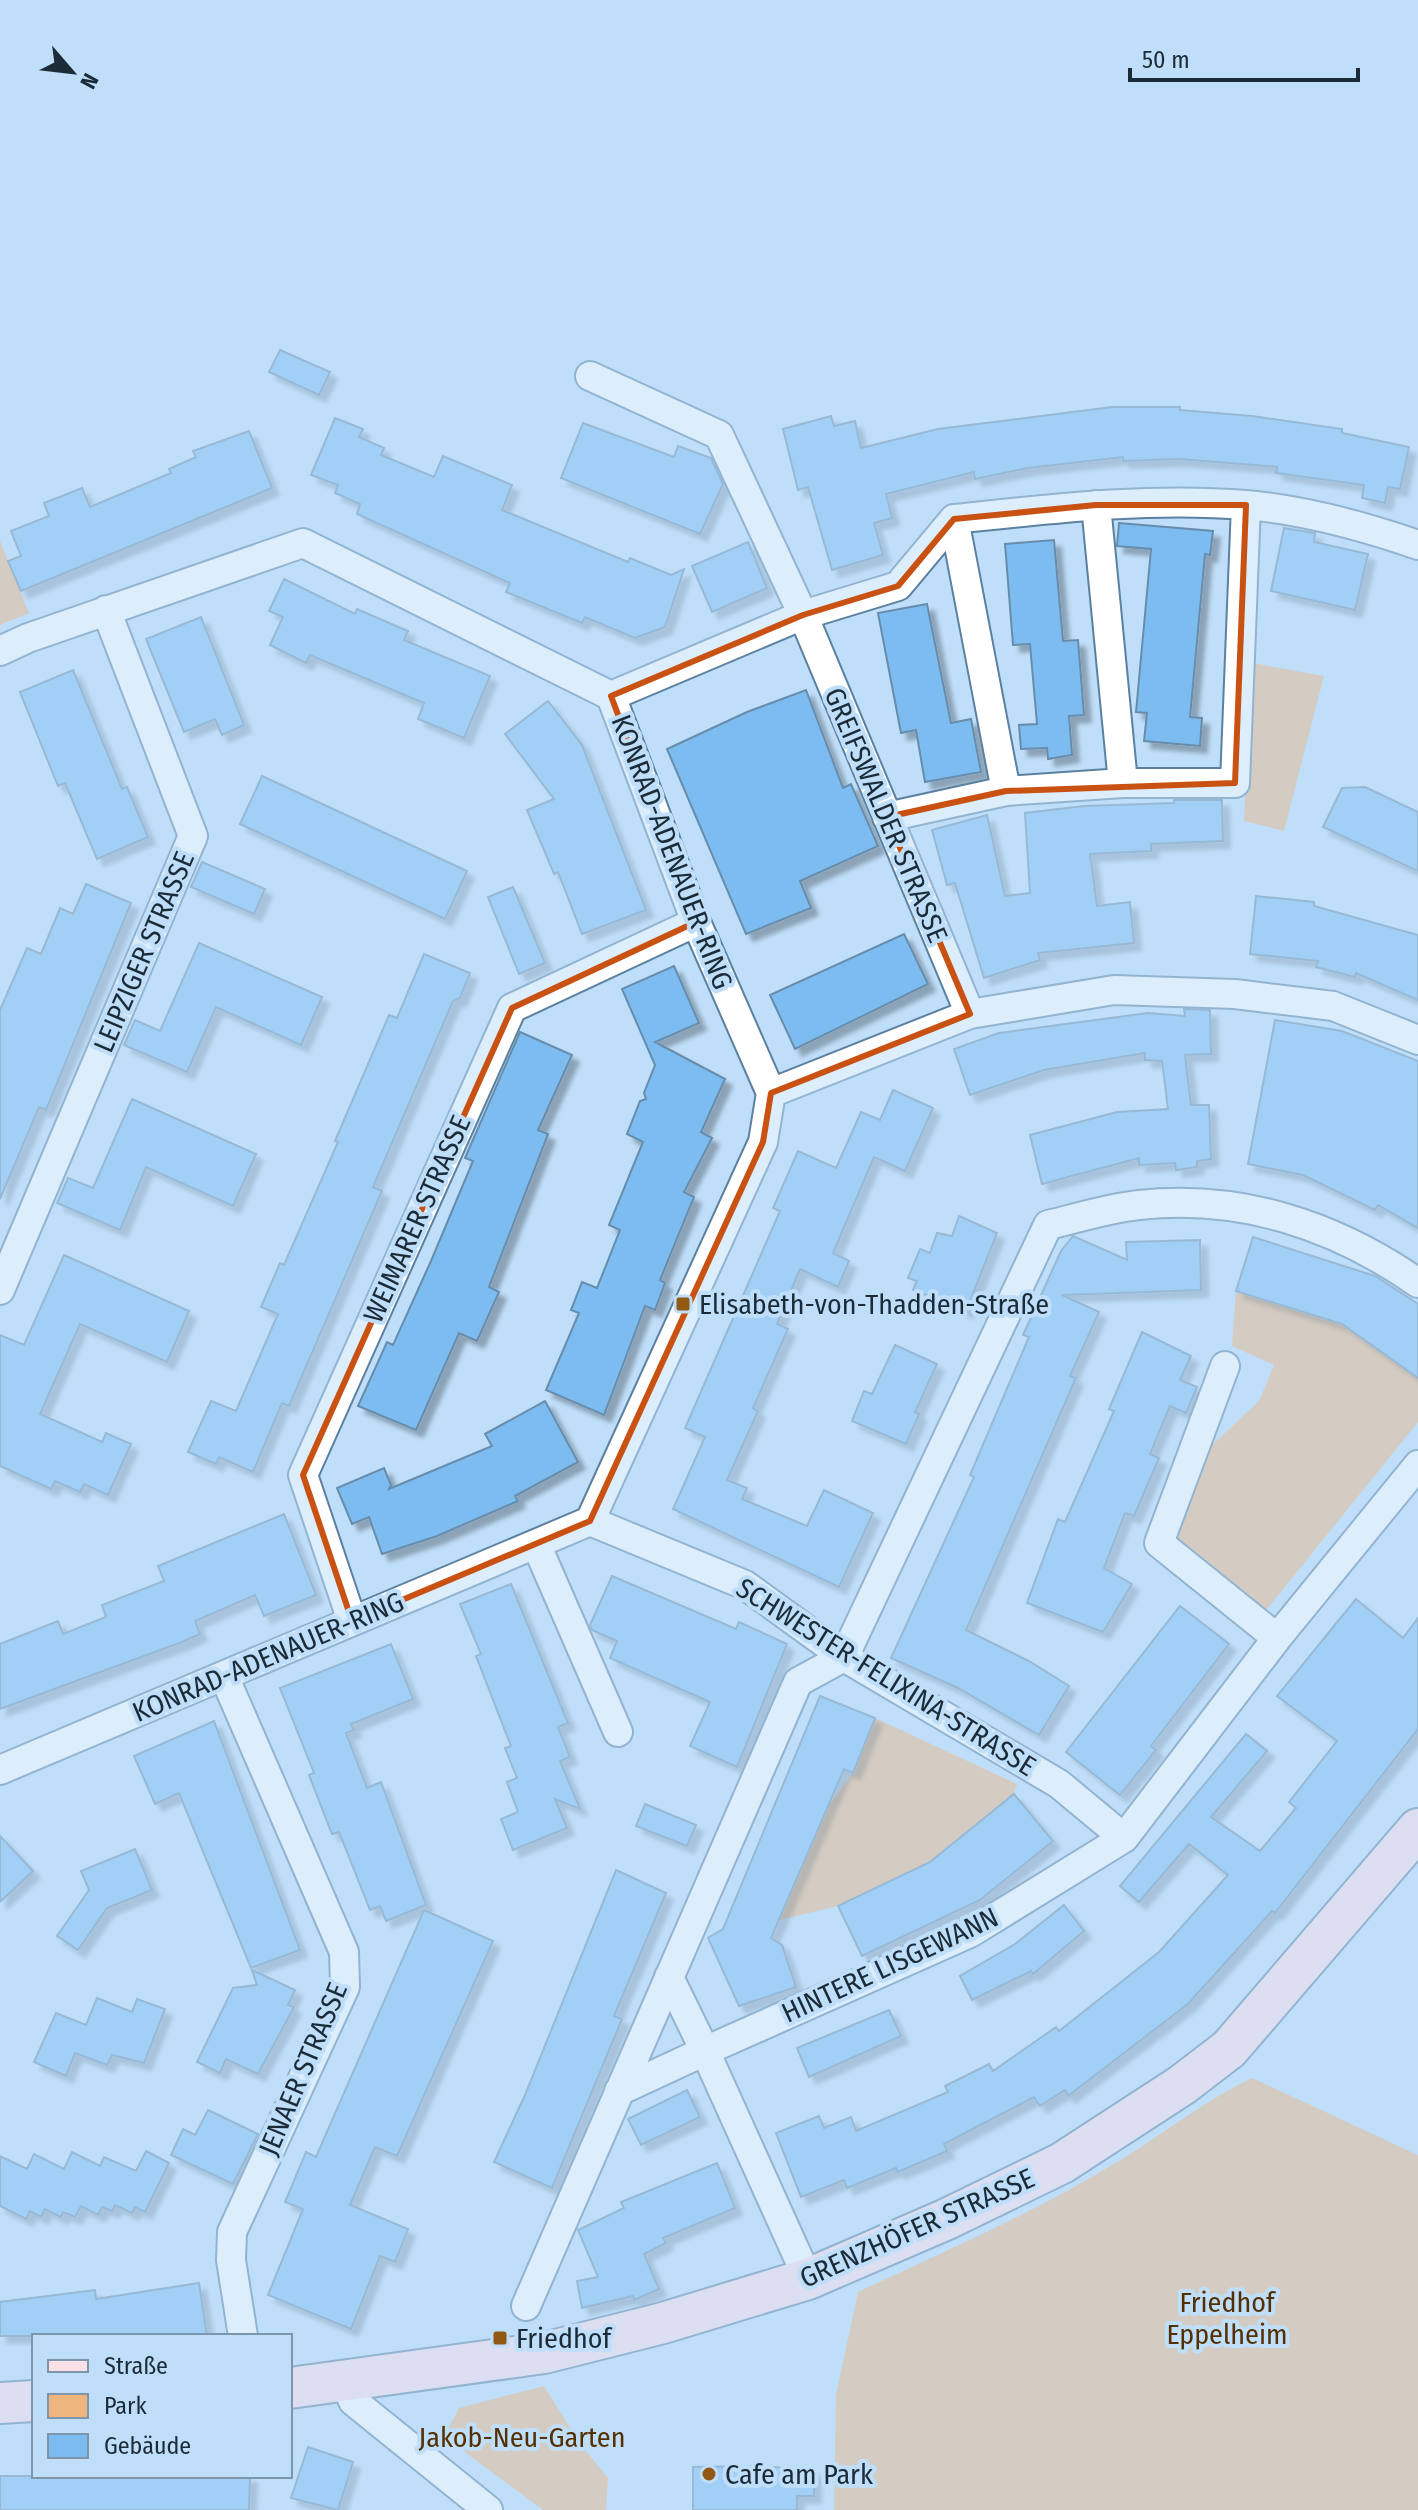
<svg xmlns="http://www.w3.org/2000/svg" width="1418" height="2510" font-family="'Fira Sans Condensed',sans-serif">
<defs>
<filter id="shadow"><feDropShadow dx="7" dy="7" stdDeviation="2" flood-color="#0004"/></filter>
</defs>
<rect width="100%" height="100%" fill="#bfdef9"/>
<path fill="#eeb57f" d="M0 541 29 613 0 625Z
M1252 663 1324 676 1284 831 1244 821Z
M1236 1291 1341 1324 1418 1378V1422L1263 1614 1171 1534 1211 1446 1259 1401 1274 1365 1232 1346Z
M875 1718 1017 1784 1014 1794 928 1863 838 1906 779 1920 828 1806 853 1773Z
M1252 2078 1418 2155V2510H834L836 2395 858 2292C947 2250 1038 2211 1122 2159 1166 2132 1205 2100 1252 2078Z
M544 2386 580 2444 608 2478 606 2510H543L466 2453 449 2427 459 2408Z"/>
<path fill="#7dbcf0" stroke="#688dac" stroke-width="2" filter="url(#shadow)" d="M280 350 330 372 319 395 269 372Z
M1112 407H1180V410L1252 416 1342 429V433L1409 447 1400 489 1388 487 1385 503 1362 498 1364 485 1276 473 1277 467 1180 459 1123 461V457L1028 468 975 479 974 472 886 494 892 518 874 523 883 555 832 570 808 487 798 490 783 429 831 416 834 426 855 421 861 448 938 429Z
M335 418 363 429 359 437 384 448 381 455 434 477 443 456 512 485 502 510 628 562 630 558 671 575 684 569 665 627 635 638 585 617 582 623 506 592 510 583 357 514 360 504 335 493 338 485 311 475Z
M583 423 674 457 678 446 711 458 723 484 700 534 561 478Z
M249 431 272 488 21 591 8 561 21 556 11 531 49 516 44 503 82 488 90 507 171 473 169 469 196 457 193 451Z
M1119 523 1213 531 1210 555 1205 554 1190 717 1202 718 1200 746 1144 741 1147 713 1136 712 1151 549 1117 546Z
M1284 528 1315 533 1314 542 1368 554 1355 610 1271 591Z
M1054 540 1063 641 1078 640 1084 715 1069 716 1072 755 1048 759 1047 748 1021 749 1019 725 1037 724 1030 644 1013 645 1005 544Z
M748 542 767 588 712 612 692 566Z
M284 579 355 614 357 609 408 631 404 640 490 676 464 738 418 719 424 703 310 655 306 663 270 645 283 617 269 611Z
M927 604 951 723 971 719 981 772 925 782 916 730 901 733 878 613Z
M201 617 244 725 222 735 215 719 184 732 146 639Z
M73 670 122 789 127 787 148 837 97 859 65 783 58 786 20 692Z
M806 690 843 788 851 784 878 846 800 881 811 908 746 934 667 749 747 712Z
M548 701 582 745 646 910 582 934 558 872 554 874 527 810 554 799 505 734Z
M262 776 467 871 445 919 240 824Z
M1365 787 1418 812V871L1323 827 1342 788Z
M1174 800H1222L1223 841 1151 844V851L1090 854 1097 906 1130 902 1134 943 1038 953 1040 960 984 978 955 883 947 885 932 830 987 815 1005 896 1030 893 1025 813 1084 806 1174 803Z
M202 862 265 889 254 914 191 887Z
M86 884 131 903 46 1110 39 1107 0 1199V1010L27 948 41 954 60 908 73 914Z
M513 887 545 963 519 974 488 897Z
M1256 896 1314 902V906L1418 935V1000L1356 973 1355 977 1316 967 1318 961 1250 954Z
M904 934 928 984 795 1049 770 995Z
M199 943 322 997 301 1045 216 1007 187 1072 124 1045 135 1020 160 1031Z
M424 954 470 973 460 998 453 1001 373 1187 382 1191 289 1406 282 1403 253 1472 219 1457 216 1464 188 1452 211 1401 236 1411 278 1314 261 1307 280 1263 284 1265 338 1142 335 1141 389 1015 397 1018Z
M674 966 699 1023 655 1042 725 1079 701 1132 712 1138 684 1192 694 1197 660 1280 665 1283 655 1310 645 1306 604 1415 546 1390 579 1313 571 1310 582 1282 597 1288 620 1230 609 1225 643 1142 627 1134 640 1101 646 1099 644 1093 655 1065 622 989Z
M1184 1009 1210 1010 1211 1054 1185 1055 1191 1105H1209L1211 1159 1197 1161V1167L1176 1170 1175 1163 1139 1165V1158L1042 1184 1030 1135 1117 1112 1168 1109 1162 1061 1145 1060V1053L1044 1070 970 1095 954 1049 999 1033 1148 1013 1185 1016Z
M1275 1020 1342 1031 1418 1061V1228L1378 1205 1375 1210 1303 1175 1248 1164Z
M520 1032 572 1055 538 1130 548 1134 489 1287 499 1292 477 1341 459 1333 416 1430 358 1406 387 1342 393 1345 431 1261 473 1161 465 1158Z
M893 1090 933 1108 905 1171 874 1157 833 1253 849 1261 838 1287 800 1269 777 1324 788 1329 753 1408 758 1411 727 1480 747 1488 742 1499 807 1526 824 1490 873 1513 839 1587 673 1509 705 1437 685 1428 780 1211 773 1208 798 1151 836 1168 861 1112 880 1120Z
M132 1099 256 1154 233 1206 146 1167 120 1230 57 1203 68 1178 93 1188Z
M959 1216 997 1233 966 1311 913 1290 917 1281 908 1278 920 1249 930 1253 937 1233 952 1236Z
M1073 1236 1127 1260 1126 1242 1200 1240 1201 1290 1062 1295 1099 1312 1070 1376 1076 1378 966 1630 1029 1661 1069 1686 1039 1735 958 1688 891 1658 974 1477 970 1475 1029 1337 1023 1335 1061 1251Z
M1253 1237 1375 1276 1418 1304V1378L1342 1324 1236 1291Z
M64 1255 189 1311 167 1362 80 1324 40 1414 102 1442 106 1433 131 1444 108 1495 84 1484 80 1492 55 1481 51 1489 0 1466V1335L24 1345Z
M1142 1332 1191 1356 1180 1380 1197 1387 1186 1413 1170 1406 1150 1454 1159 1458 1134 1516 1125 1513 1104 1568 1132 1584 1103 1632 1027 1603 1058 1519 1065 1522 1114 1411 1109 1409Z
M895 1345 937 1364 915 1412 919 1414 906 1444 852 1421 864 1391 872 1394Z
M545 1401 578 1462 515 1496 518 1501 437 1536 382 1554 369 1517 352 1524 337 1488 384 1468 391 1485 389 1489 492 1446 485 1434Z
M284 1514 316 1595 264 1616 255 1595 195 1621 200 1634 182 1642 0 1709V1644L58 1621 63 1634 106 1617 102 1605 164 1581 158 1566Z
M612 1576 736 1629 739 1622 787 1644 737 1767 690 1746 710 1702 610 1658 617 1641 592 1630 590 1625Z
M511 1584 568 1723 558 1727 570 1757 560 1761 580 1809 555 1799 567 1828 513 1850 501 1819 518 1812 507 1782 517 1778 505 1748 511 1746 476 1656 481 1654 460 1604Z
M1356 1599 1403 1638 1418 1618V1729L1275 1913 1272 1911 1188 2004 1068 2096 1065 2090 1040 2106 1034 2097 944 2144 947 2151 898 2172 896 2168 847 2188 844 2180 801 2197 776 2133 819 2116 824 2128 851 2117 856 2131 948 2092 945 2086 989 2064 993 2071 1056 2027 1059 2031 1159 1952 1228 1875 1189 1844 1139 1902 1120 1886 1246 1734 1267 1751 1211 1817 1260 1851 1296 1808 1289 1802 1337 1741 1277 1696Z
M1180 1606 1229 1644 1151 1746 1156 1750 1120 1795 1066 1752Z
M391 1644 413 1699 351 1724 354 1730 346 1733 367 1788 381 1782 426 1905 386 1921 380 1906 370 1910 339 1832 332 1834 309 1775 314 1773 280 1688Z
M820 1696 875 1718 853 1773 844 1769 771 1938 782 1945 796 1987 739 2006 708 1938 723 1929Z
M214 1721 300 1950 251 1968 179 1793 155 1804 134 1756Z
M1014 1794 1053 1841 980 1900 862 1956 838 1906 930 1862Z
M645 1804 696 1825 687 1846 636 1826Z
M0 1836 33 1871 0 1902Z
M135 1849 152 1890 107 1908 78 1950 57 1936 89 1890 81 1871Z
M616 1870 666 1893 614 2016 622 2019 552 2188 494 2162 525 2095Z
M1064 1905 1084 1931 1033 1974 1031 1971 972 2000 960 1976 1015 1944Z
M424 1910 493 1941 397 2156 375 2147 350 2205 408 2229 395 2262 380 2256 351 2329 268 2295 303 2209 285 2202 306 2152 316 2157Z
M252 1970 295 1990 288 2005 294 2007 258 2074 226 2059 220 2073 197 2062 233 1988 257 1985Z
M97 1998 132 2012 137 1999 165 2009 144 2063 112 2055 107 2065 75 2053 66 2076 34 2062 56 2013 86 2025Z
M889 2010 901 2036 809 2077 797 2048Z
M687 2090 700 2117 641 2145 628 2119Z
M208 2110 258 2134 233 2184 171 2155 183 2129 195 2135Z
M146 2151 169 2163 145 2212 135 2207 132 2213 115 2205 112 2211 102 2207 98 2215 81 2206 75 2217 63 2212 61 2217 45 2209 41 2217 30 2211 26 2219 0 2206V2156L27 2169 34 2154 64 2169 72 2152 100 2166 104 2157 136 2171Z
M717 2163 735 2208 663 2238 666 2243 644 2254 659 2289 634 2300 633 2296 582 2308 577 2281 598 2277 578 2230 624 2208 621 2202Z
M199 2283 207 2336H0V2302L95 2290 96 2299Z
M308 2447 353 2462 338 2510 291 2498Z
M756 2466 814 2470V2496H797V2510H693V2467Z
M0 2476H250L249 2510H0Z"/>
<g fill="none" stroke-linecap="round" stroke-linejoin="round">
<g stroke="#5c809f" stroke-width="32">
<path id="street" d="M590 376 719 435 803 615 970 1014
M1096 505 1123 783
M954 519 1006 791
M0 651 28 638 303 543 611 696 696 922 771 1093 763 1142 590 1521 0 1770
M611 696 803 615 898 586 954 519C1050 509 1149 497 1246 505 1305 510 1363 526 1418 545
M887 817 1006 791 1123 783H1235L1246 505
M771 1093 970 1014 1114 990 1235 994 1333 1006 1418 1040
M0 1290 193 836 106 610
M1225 1366 1159 1543 1277 1638
M590 1521 745 1585 844 1657 1059 1784 1124 1838
M536 1544 618 1732
M352 1621 303 1475 512 1008 696 922
M224 1676 344 1952 345 1987 232 2232 231 2260 243 2336
M619 2091 705 2051 669 1977
M808 2279 705 2051 970 1933 1124 1838 1277 1638 1418 1465
M526 2306 798 1682 844 1657 1048 1225C1078 1218 1109 1208 1139 1205 1240 1194 1335 1225 1418 1283
M345 2382 353 2401 488 2510"/>
</g>
<g stroke="#5c809f" stroke-width="44">
<path id="secondary" d="M290 2388 544 2353 663 2323 808 2279 947 2219 1062 2163 1182 2085 1229 2049 1418 1829
M0 2403 34 2401"/>
</g>
<use href="#street" stroke="#fff" stroke-width="28"/>
<use href="#secondary" stroke="#fce0e7" stroke-width="40"/>
</g>
<path d="M0 0H1418V2510H0ZM1096 505H1246L1235 783 1006 791 887 817 970 1014 771 1093 763 1142 590 1521 352 1621 303 1475 512 1008 696 922 611 696 803 615 898 586 954 519Z" fill="#bfdef9" fill-opacity=".55" fill-rule="evenodd"/>
<path fill="none" stroke="#c95213" stroke-width="6" stroke-linejoin="round" d="M1096 505H1246L1235 783 1006 791 887 817 970 1014 771 1093 763 1142 590 1521 352 1621 303 1475 512 1008 696 922 611 696 803 615 898 586 954 519Z"/>
<g fill="#925914" stroke="#bfdef9" stroke-width="3">
<rect x="675" y="1296" width="16" height="16" rx="4"/>
<rect x="492" y="2330" width="16" height="16" rx="4"/>
<circle cx="709" cy="2474" r="8"/>
</g>
<g text-anchor="middle" dominant-baseline="central" stroke-width="8" stroke-linejoin="round" paint-order="stroke">
<g font-size="28" fill="#1c2b38" stroke="#bfdef9">
<text transform="translate(886 815) rotate(67)">GREIFSWALDER STRASSE</text>
<text transform="translate(672 852) rotate(69)">KONRAD-ADENAUER-RING</text>
<text transform="translate(144 952) rotate(-67)">LEIPZIGER STRASSE</text>
<text transform="translate(417 1219) rotate(-66)">WEIMARER STRASSE</text>
<text transform="translate(268 1657) rotate(-23)">KONRAD-ADENAUER-RING</text>
<text transform="translate(886 1677) rotate(32)">SCHWESTER-FELIXINA-STRASSE</text>
<text transform="translate(890 1965) rotate(-25)">HINTERE LISGEWANN</text>
<text transform="translate(303 2069) rotate(-67)">JENAER STRASSE</text>
<text transform="translate(917 2228) rotate(-24)">GRENZHÖFER STRASSE</text>
</g>
<g font-size="28" fill="#1c2b38" stroke="#bfdef9" text-anchor="start">
<text x="699" y="1304">Elisabeth-von-Thadden-Straße</text>
<text x="516" y="2338">Friedhof</text>
<text x="725" y="2474">Cafe am Park</text>
</g>
<g font-size="28" fill="#542f00" stroke="#bfdef9">
<text x="1227" y="2302">Friedhof<tspan x="1227" dy="32">Eppelheim</tspan></text>
<text x="522" y="2437">Jakob-Neu-Garten</text>
</g>
</g>
<rect x="32" y="2334" width="260" height="144" fill="#bfdef9" stroke="#7e96ac" stroke-width="2"/>
<rect x="48" y="2360" width="40" height="12" fill="#fce0e7" stroke="#7e96ac" stroke-width="2"/>
<text x="104" y="2374" font-size="24" fill="#1c2b38">Straße</text>
<rect x="48" y="2394" width="40" height="24" fill="#eeb57f" stroke="#7e96ac" stroke-width="2"/>
<text x="104" y="2414" font-size="24" fill="#1c2b38">Park</text>
<rect x="48" y="2434" width="40" height="24" fill="#7dbcf0" stroke="#7e96ac" stroke-width="2"/>
<text x="104" y="2454" font-size="24" fill="#1c2b38">Gebäude</text>
<g transform="translate(72 72) rotate(118)" stroke="#bfdef9" stroke-width="6" paint-order="stroke">
<path d="M0-6L14 30L0 20L-14 30Z" fill="#1c2b38"/>
<text y="-12" font-size="22" font-weight="bold" text-anchor="middle" fill="#1c2b38">N</text>
</g>
<path d="M1130 68v12h228v-12" fill="none" stroke="#1c2b38" stroke-width="4"/>
<text x="1142" y="68" font-size="24" fill="#1c2b38" stroke="#bfdef9" stroke-width="6" paint-order="stroke">50 m</text>
</svg>
